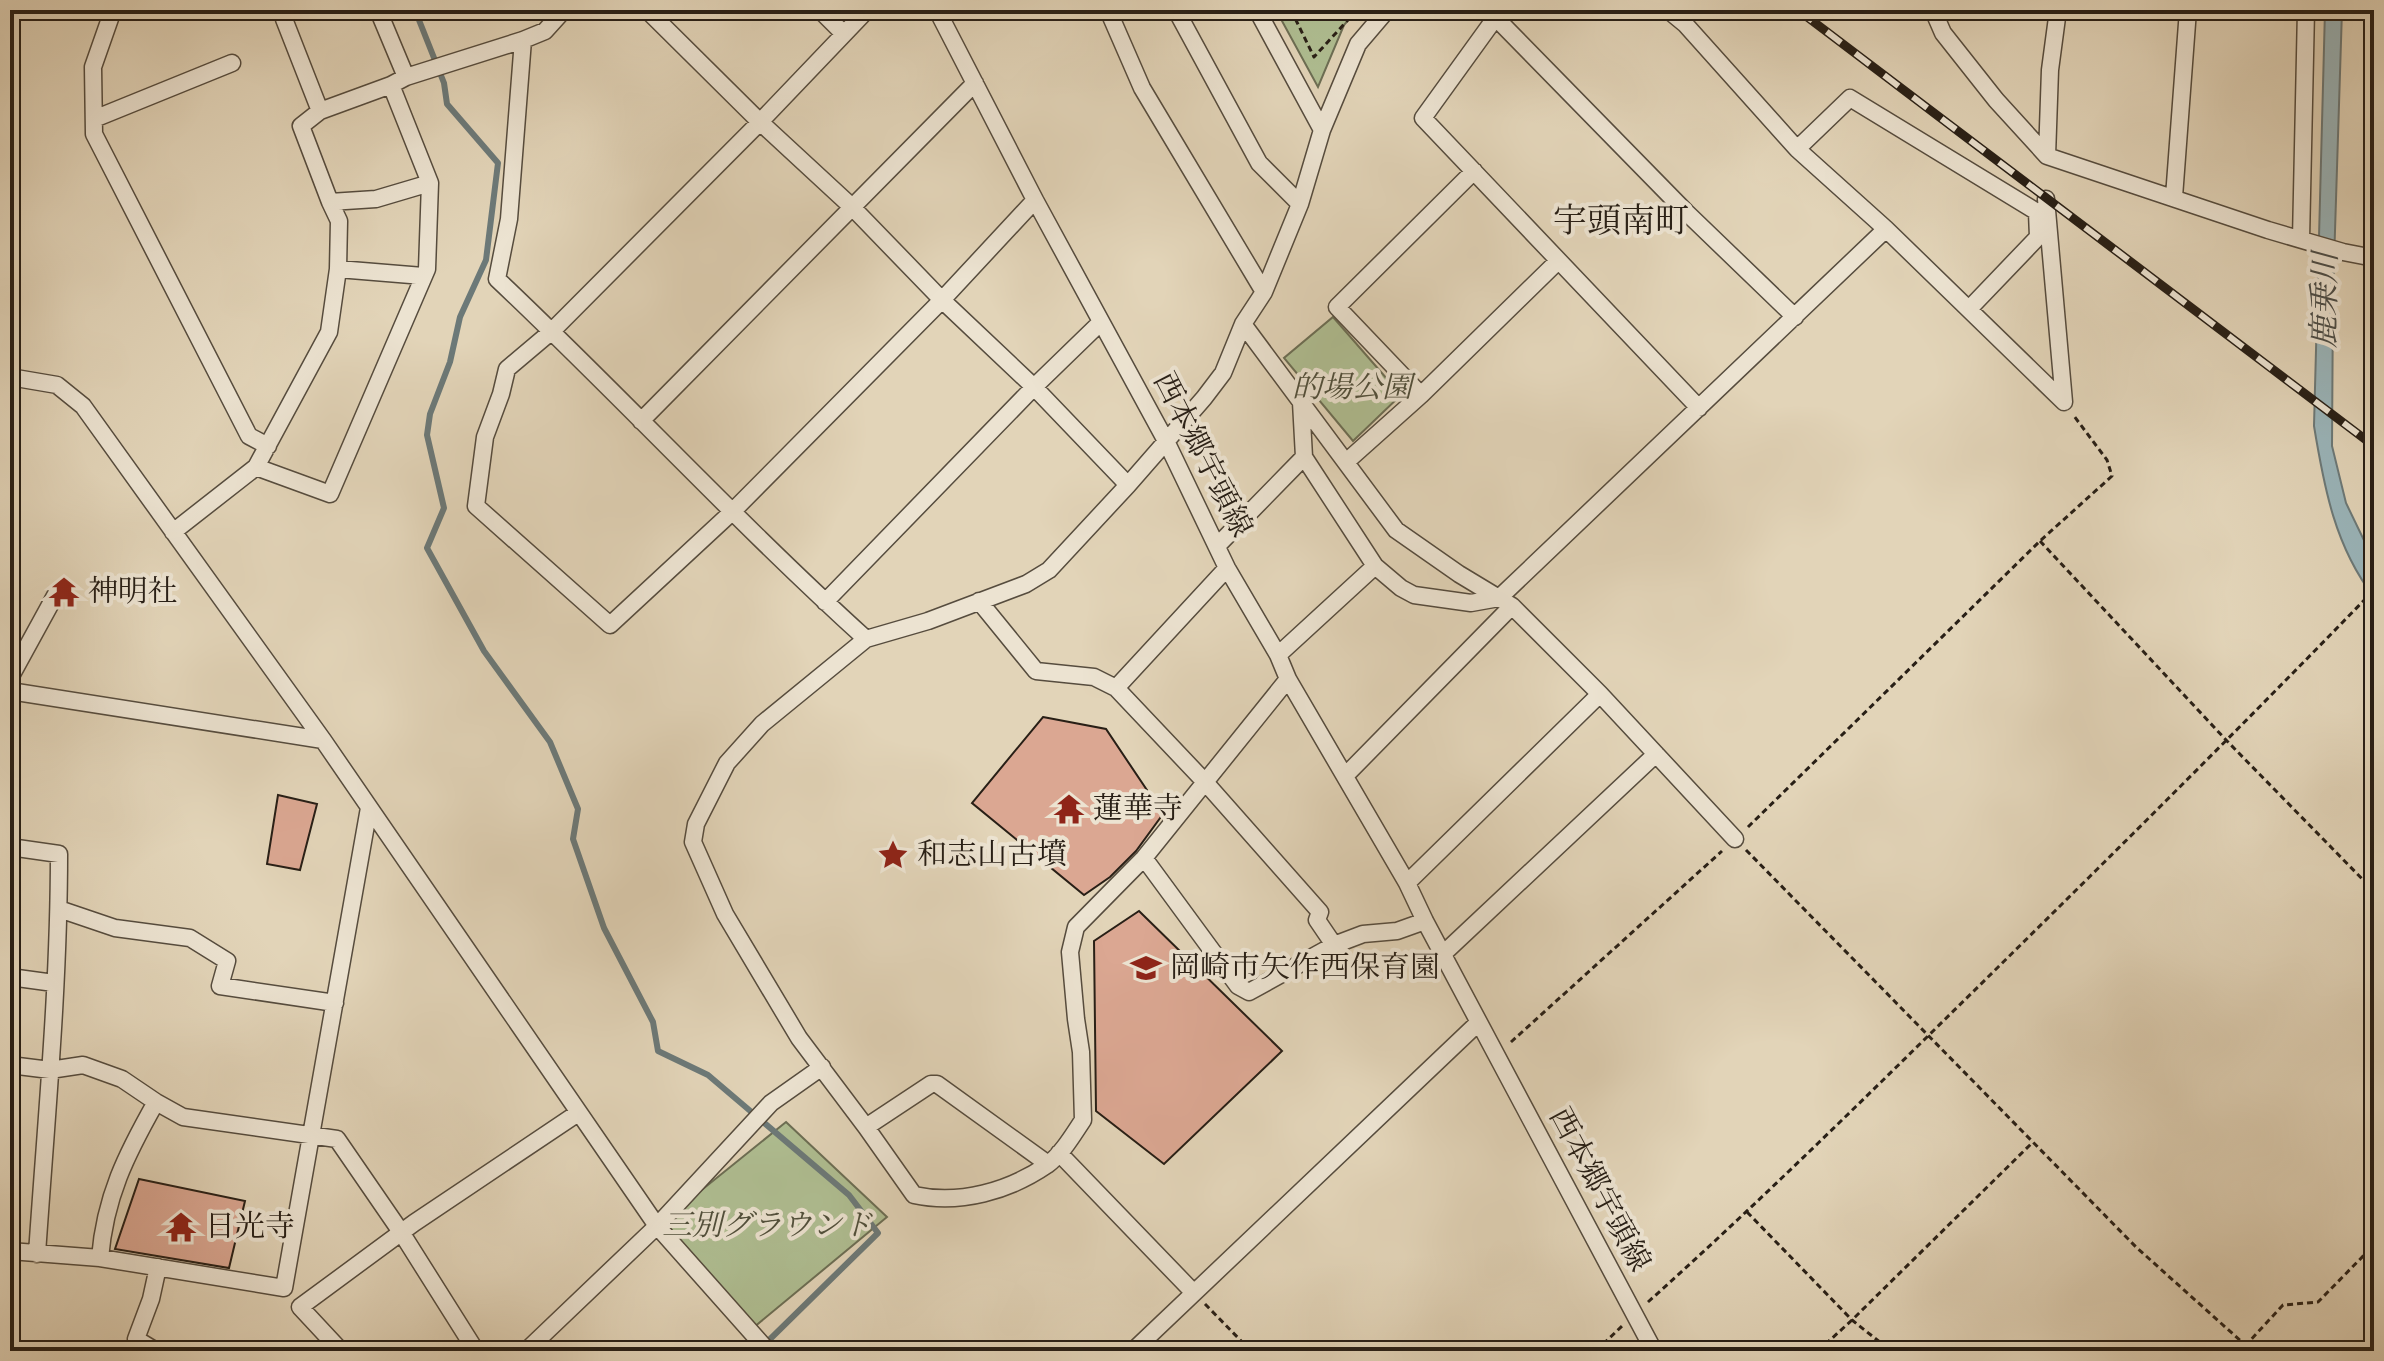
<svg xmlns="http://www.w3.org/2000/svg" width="2384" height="1361" font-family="'IM FELL DW Pica','Noto Serif JP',serif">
<rect width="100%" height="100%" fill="#e2d4b8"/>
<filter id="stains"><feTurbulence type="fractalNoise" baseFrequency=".0025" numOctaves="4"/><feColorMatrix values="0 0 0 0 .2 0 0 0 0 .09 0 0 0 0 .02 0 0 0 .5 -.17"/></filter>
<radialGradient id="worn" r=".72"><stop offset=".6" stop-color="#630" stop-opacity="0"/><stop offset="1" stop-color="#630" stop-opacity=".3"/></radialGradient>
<path fill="#afbe92" stroke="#6c6e54" stroke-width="2" d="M1276 10H1357L1344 25 1318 87Z
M1333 317 1401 395 1353 441 1284 358Z
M786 1122 887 1217 753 1328 657 1226Z"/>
<path fill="#9ab5ba" stroke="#6c7978" stroke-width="2" d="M2325 10H2342L2333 294 2332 446 2346 503 2374 561V597C2335 547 2324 487 2314 426Z"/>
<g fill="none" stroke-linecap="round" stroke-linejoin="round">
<path stroke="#6c7978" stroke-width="6" d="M415 10 444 83 447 104 498 163 486 260 460 317 450 362 430 414 427 435 444 508 427 548 484 651 550 742 578 809 573 839 604 928 653 1022 658 1051 708 1075 849 1195 878 1233 763 1346"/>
</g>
<path fill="#dba792" stroke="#281f16" stroke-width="2" d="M1043 717 1106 729 1163 814 1136 851 1110 877 1084 895 972 803Z
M278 795 317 804 300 870 267 864Z
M1139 911 1282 1051 1164 1164 1096 1111 1094 941Z
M139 1179 245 1201 229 1268 115 1249Z"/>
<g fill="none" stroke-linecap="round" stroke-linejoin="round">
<g stroke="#564c3e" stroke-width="19">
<path id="street" d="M113 10 93 67 94 134 249 436 268 446
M284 10V19L320 111
M378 10 406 77
M647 10 760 122 852 207 942 300 1034 387 1128 485
M820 10 844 34
M867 10 760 122 552 331 507 369 501 394 485 437 476 506 610 625 732 512 942 300 1035 200
M937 10 1035 200 1166 441 1227 568 1278 655 1288 679 1407 883 1425 921 1654 1351
M1108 10 1142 88 1264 292
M1176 10 1259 163 1300 204
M1257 10 1322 130
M1501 10 1423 118 1699 408
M1668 10 1685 24 1797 149 1886 229 2064 402
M1933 10 1943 33 1996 100 2047 156 2268 230 2343 252 2374 258
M1495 17 1686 212 1795 317
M523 40 509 219 497 279C622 397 738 523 866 639
M94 119 232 63
M1797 149 1850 98 2037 212 2038 237 1970 308
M2047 156 2050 70 2058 10
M2174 197 2188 10
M2046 199 2064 402
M330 202 376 199 430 183
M2301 239 2306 10
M338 269 423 276
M1243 324 1396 530 1459 574 1512 606 1600 694 1735 839
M10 377 57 385 83 406 323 740 657 1226 768 1351
M1421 395 1337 307 1474 171
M641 421 975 83
M1304 457 1375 566
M1346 462 1421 395 1558 261
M256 467 330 494 427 269 430 183 391 85
M173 532 256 467 329 332 338 269 339 221 330 202 301 126 320 111 391 85 406 77 523 40 545 31 564 10
M1217 546 1304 457 1301 402
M1227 568 1116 688 1205 782 1320 912 1317 920 1334 945
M979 601 1036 671 1094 677 1116 688
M825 602 1034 387 1101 322
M1278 655 1375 566 1401 588 1414 595 1471 603 1499 598 1886 229
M10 678 56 594
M1288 679 1144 858 1076 927 1070 952 1076 1019 1081 1052 1083 1120C1073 1135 1062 1154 1047 1165 1009 1191 960 1205 914 1195L866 1127 799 1038 725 914 693 842 696 824 727 763 762 724 866 639 928 621 1026 584 1049 570 1128 485 1204 398 1223 373 1243 324 1264 292 1300 204 1322 130 1358 44 1387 10
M10 691 323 740
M1345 776 1512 606
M10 847 59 854C59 988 46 1121 37 1254
M1144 858 1238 986 1249 992 1334 945 1363 934 1397 931 1425 921
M1407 883 1600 694
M59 909 115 928 190 938 227 961 220 986 335 1003
M1443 954 1656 754
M10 977 54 983
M10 1065 50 1070 83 1065 122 1079 156 1102 183 1117 337 1139 401 1232 476 1351
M866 1127 931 1084H937L1048 1164
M1059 1153 1194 1293
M10 1251 100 1258 284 1288 369 808
M100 1258C105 1197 126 1155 156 1102
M156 1351 136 1339 151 1299 158 1267
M341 1351 300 1307 414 1223 578 1113
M526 1351 657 1226 771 1103 822 1067
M1133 1351 1478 1023"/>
</g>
<path stroke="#281f16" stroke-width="3" stroke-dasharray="6 4" stroke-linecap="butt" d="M1291 10 1314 57 1357 10
M2040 541 2227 741 2374 891
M1748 827 2040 541 2112 476 2107 460 2074 416
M1746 850 2136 1247 2252 1351
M1511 1042 1722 851
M1747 1212 1852 1320 1891 1351
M1648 1302C1764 1198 1874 1089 1985 980 2116 851 2246 722 2374 590
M1205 1304 1251 1351
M2245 1346 2283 1305 2318 1302 2374 1245
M725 1351 736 1341
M1596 1351 1622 1326
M1818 1351 1852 1320 2033 1142"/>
<use href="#street" stroke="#ece3d1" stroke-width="16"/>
<g stroke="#281f16" stroke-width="9">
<path id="rail" d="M1798 10 2374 446"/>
</g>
<use href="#rail" stroke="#ece3d1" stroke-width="6" stroke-dasharray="18" stroke-linecap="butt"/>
</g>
<defs>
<g id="temple-bare" transform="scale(2.4)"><path d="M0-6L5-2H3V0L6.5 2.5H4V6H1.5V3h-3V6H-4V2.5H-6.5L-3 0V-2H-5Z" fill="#8f2418" stroke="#ece3d1" stroke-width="2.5" paint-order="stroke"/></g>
<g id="sight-bare" transform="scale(2.4)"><path d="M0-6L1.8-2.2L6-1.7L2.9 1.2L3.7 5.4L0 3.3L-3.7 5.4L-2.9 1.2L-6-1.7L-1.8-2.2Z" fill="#8f2418" stroke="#ece3d1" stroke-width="2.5" paint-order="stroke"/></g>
<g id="school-bare" transform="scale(2.4)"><path d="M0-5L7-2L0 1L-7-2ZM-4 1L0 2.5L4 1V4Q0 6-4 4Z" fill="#8f2418" stroke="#ece3d1" stroke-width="2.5" paint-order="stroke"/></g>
</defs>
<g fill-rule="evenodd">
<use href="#temple-bare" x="64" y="592"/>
<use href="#temple-bare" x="1069" y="809"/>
<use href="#sight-bare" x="893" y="855"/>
<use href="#school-bare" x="1146" y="968"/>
<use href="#temple-bare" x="181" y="1227"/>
</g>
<g text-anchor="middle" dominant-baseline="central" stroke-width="8" stroke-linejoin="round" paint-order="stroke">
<g font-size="30" font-style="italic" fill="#504f3b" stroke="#ece3d1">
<text x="1352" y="388">的場公園</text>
<text x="767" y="1226">三別グラウンド</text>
</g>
<g font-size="30" fill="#281f16" stroke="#ece3d1">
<text transform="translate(1202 455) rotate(63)">西本郷宇頭線</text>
<text transform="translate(1599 1190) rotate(62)">西本郷宇頭線</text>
</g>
<g font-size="30" fill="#281f16" stroke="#ece3d1" text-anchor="start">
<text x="88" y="592">神明社</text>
<text x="1093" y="809">蓮華寺</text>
<text x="917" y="855">和志山古墳</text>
<text x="1170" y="968">岡崎市矢作西保育園</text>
<text x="205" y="1227">日光寺</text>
</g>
<g font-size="32" font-style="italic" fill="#4a4c47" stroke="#ece3d1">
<text transform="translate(2326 300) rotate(-89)">鹿乗川</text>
</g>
<g font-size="34" fill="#281f16" stroke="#ece3d1">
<text x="1621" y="222">宇頭南町</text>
</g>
</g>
<rect width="2384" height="1361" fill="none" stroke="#e2d4b8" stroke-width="40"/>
<rect x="12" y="12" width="2360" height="1337" fill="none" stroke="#281f16" stroke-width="4"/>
<rect x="20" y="20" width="2344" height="1321" fill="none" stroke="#281f16" stroke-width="2"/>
<rect width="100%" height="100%" filter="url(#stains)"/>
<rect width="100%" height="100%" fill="url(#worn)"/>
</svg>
